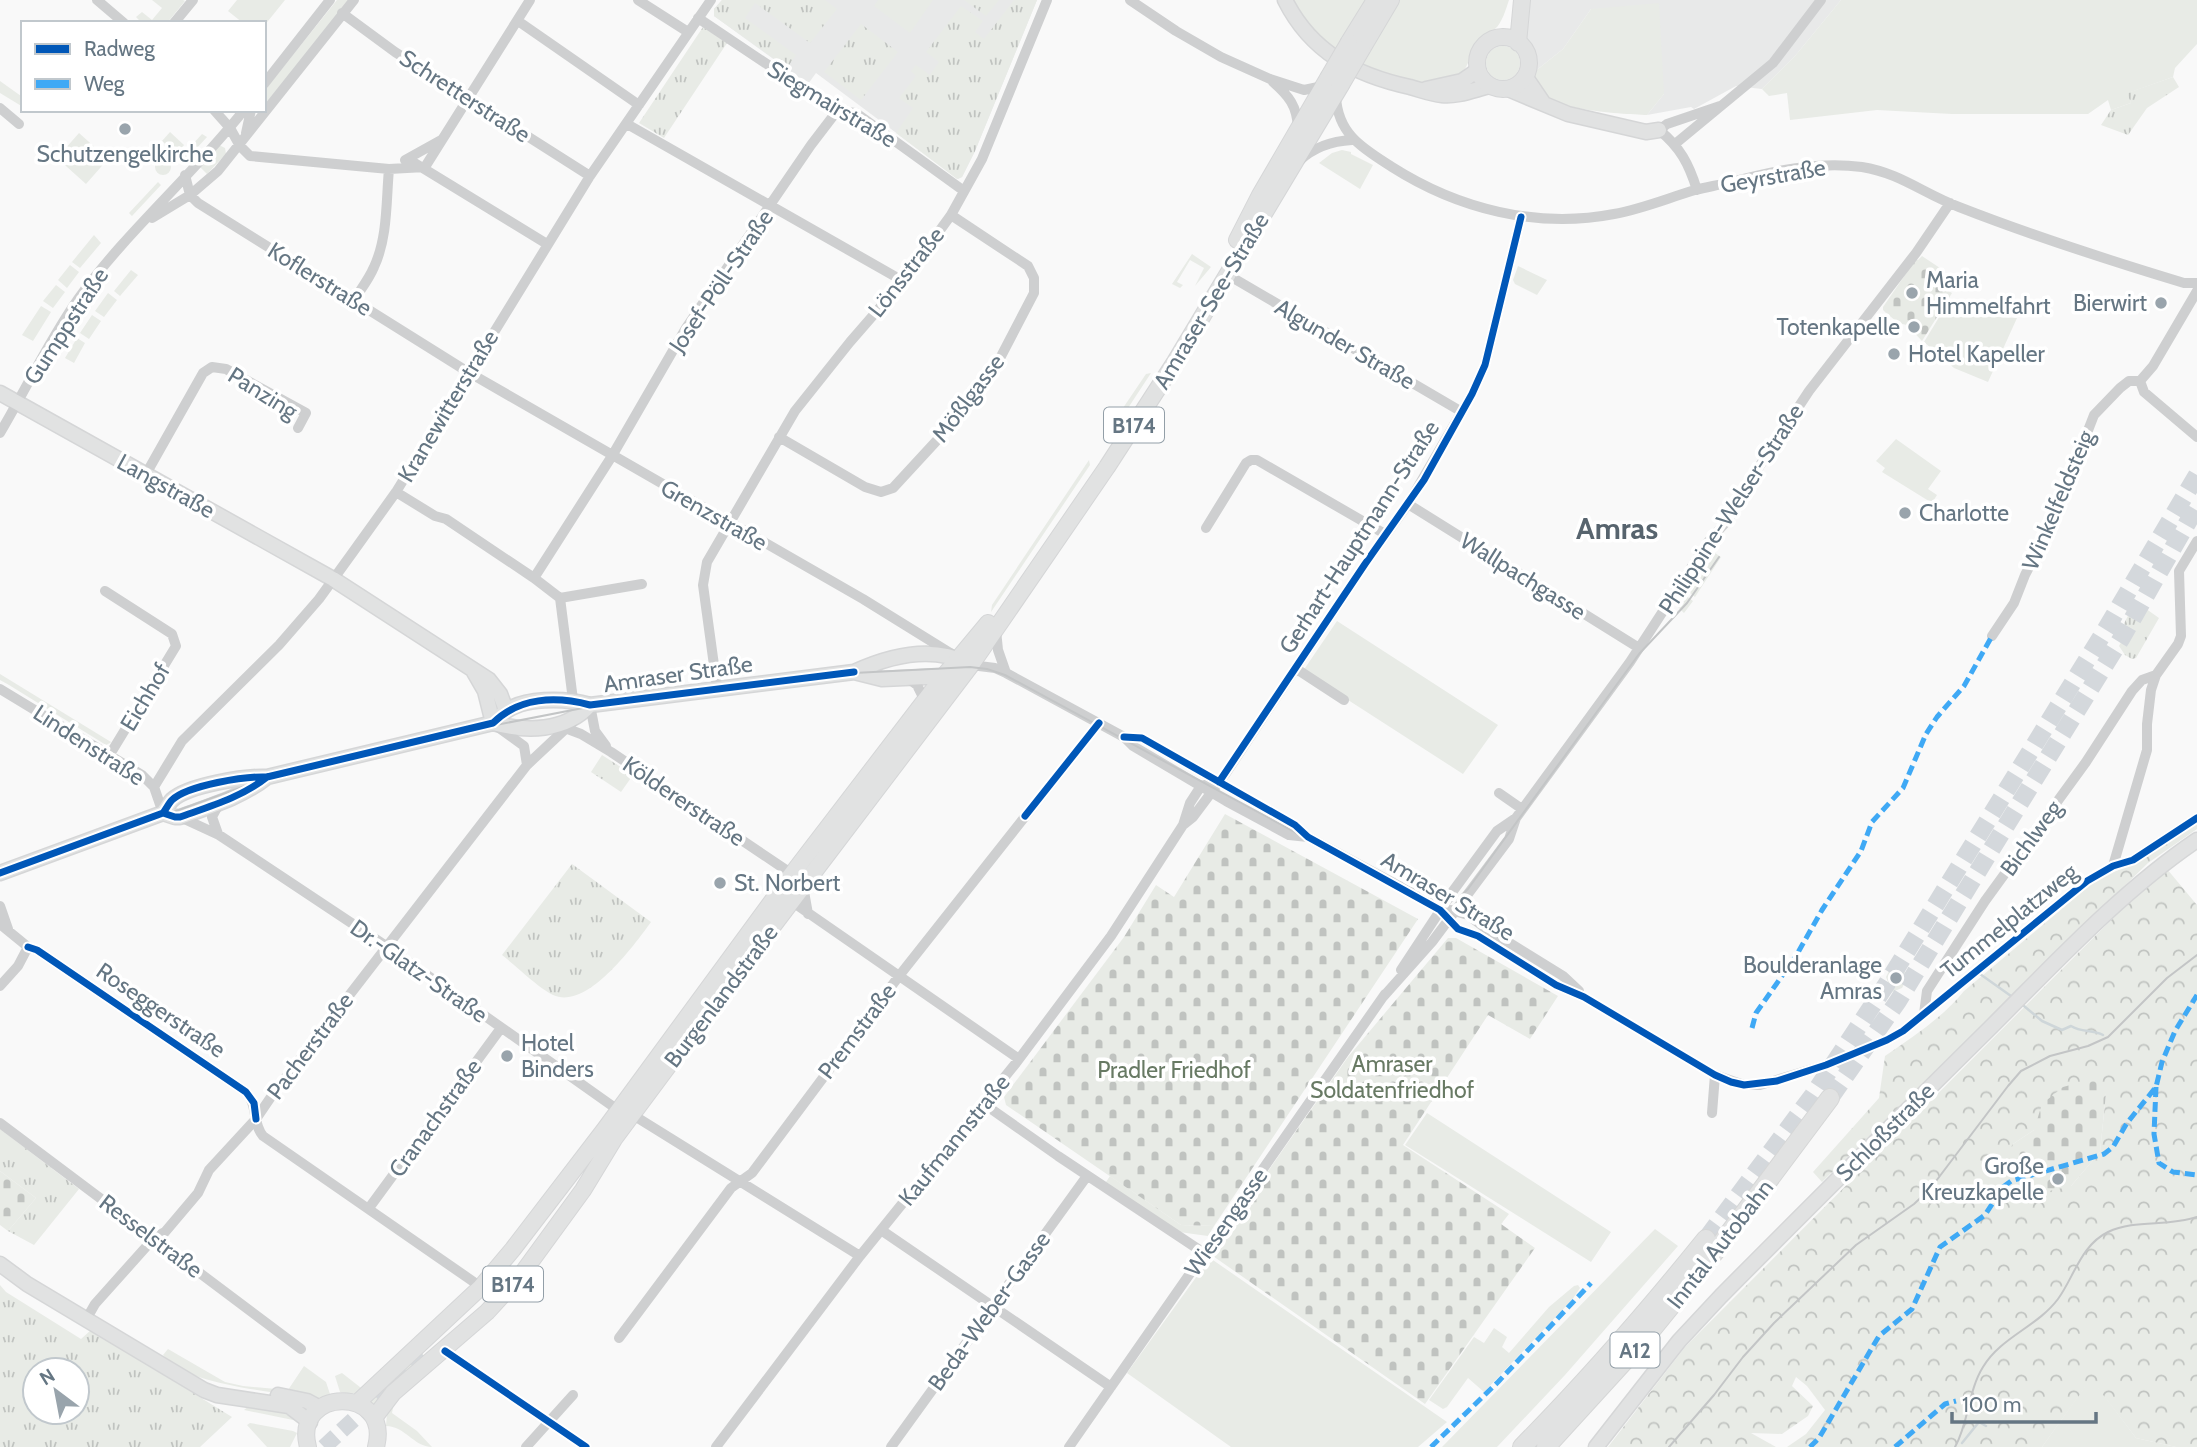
<svg xmlns="http://www.w3.org/2000/svg" width="2197" height="1447" font-family="Cabin,sans-serif">
<defs>
<pattern id="forest-crowns" width="20" height="18" patternUnits="userSpaceOnUse" patternTransform="scale(1.75)"><rect width="20" height="18" fill="#e8ebe6"/><path d="M2 6a3 3 0 1 1 6 0M12 15a3 3 0 1 1 6 0" fill="none" stroke="#c0c3c0"/></pattern>
<pattern id="cemetery-stones" width="16" height="16" patternUnits="userSpaceOnUse" patternTransform="scale(1.75)"><rect width="16" height="16" fill="#e8ebe6"/><path d="M2 7V4a2 2 0 0 1 4 0v3zM10 15v-3a2 2 0 0 1 4 0v3z" fill="#c0c3c0"/></pattern>
<pattern id="park-tufts" width="24" height="20" patternUnits="userSpaceOnUse" patternTransform="scale(1.75)"><rect width="24" height="20" fill="#e8ebe6"/><path d="M3 7l-1-3M5 7V3M7 7l1-3M15 17l-1-3M17 17v-4M19 17l1-3" fill="none" stroke="#c0c3c0"/></pattern>
</defs>
<rect width="100%" height="100%" fill="#f9f9f9"/>
<path fill="#e8e9e9" d="M722 0H1037L975 151 962 177 958 179 816 73 808 84 714 16V9Z
M1530 0H1841L1795 56 1762 89 1736 86 1694 109 1691 107 1647 115 1664 94 1591 9 1563 49 1533 73 1525 31Z"/>
<path fill="#e8ebe6" d="M152 0H183L185 1 167 23H142L136 17 142 12 152 20 162 8Z
M237 0H285L264 26V23H243L228 11Z
M337 0H350L267 102 264 100V91Z
M878 0H933L910 33 874 6Z
M1294 0H1366L1335 50C1317 36 1303 20 1294 0Z
M1400 0H1509C1506 9 1502 23 1495 29 1490 34 1482 35 1477 41 1469 51 1471 66 1460 74 1436 93 1386 75 1361 65Z
M1841 0H2197V44L2175 68 2173 77 2128 93 2131 103 2111 110 2108 100 2088 114H1952L1877 110 1790 120 1787 93 1769 96 1762 89 1795 56Z
M1659 3 1664 94 1647 115C1621 113 1532 113 1533 73L1563 49 1591 9Z
M1486 63a17 17 0 1 1 34 0a17 17 0 1 1-34 0Z
M0 81 21 96 23 95V107L0 93Z
M170 132 184 145 177 155 162 141Z
M79 133 108 159 86 184 57 158Z
M202 134 207 137 185 161 182 156Z
M219 145 225 148 226 154 207 174 199 166Z
M1342 150 1351 152V154L1373 165 1360 189 1319 163 1332 153Z
M155 167a8 8 0 1 1 16 0a8 8 0 1 1-16 0Z
M158 182 161 185 132 216 129 213Z
M94 235 101 243 80 268 72 262Z
M1192 254 1211 267 1195 286 1204 268 1190 260 1177 282 1183 285 1180 288 1172 284Z
M70 265 79 272 67 288 58 280Z
M1518 266 1547 280 1537 295 1515 284 1513 280Z
M131 270 138 275 120 296 114 291Z
M56 285 65 292 53 308 43 301Z
M108 293 117 300 104 317 95 311Z
M41 306 51 312 33 341 22 335Z
M1941 314 2017 318 1988 382 1954 368 1924 342Z
M92 315 101 321 89 339 80 333Z
M77 338 85 343 74 363 65 358Z
M1151 373 1113 431 1102 439 1146 374Z
M1896 439 1941 471 1928 489 1937 495 1932 503 1882 472 1885 468 1876 461Z
M1089 460 1090 465 991 612 992 605Z
M1715 553 1721 557 1695 597 1689 592Z
M1681 592 1693 601 1684 613 1674 603Z
M1337 621 1498 725 1463 774 1303 671Z
M0 674 111 742 110 743 106 745 9 685 0 680Z
M1896 963 1906 973 1907 978 1902 988 1892 992 1886 977 1890 969Z
M1427 1113 1611 1232 1591 1262 1405 1145Z
M1110 1176 1181 1225 1214 1226 1208 1236 1172 1231 1106 1182Z
M1655 1229 1678 1246 1565 1375 1497 1447H1442Z
M1210 1258 1447 1422 1418 1447H1231L1127 1373Z
M1578 1285 1580 1288 1572 1300 1484 1392 1468 1378 1447 1407 1443 1409 1429 1400 1474 1337 1484 1343 1494 1328 1507 1337 1502 1347 1509 1353 1549 1307 1574 1286Z
M168 1349 225 1382 243 1386 288 1390 304 1366 326 1382 330 1394 316 1399C279 1391 186 1387 163 1355Z
M419 1350 428 1360 375 1408 366 1400Z
M342 1373 365 1391 351 1394 340 1392 335 1376Z
M2091 1378 2136 1438 2176 1447H2042Z
M394 1403 392 1413 417 1431 432 1447C414 1447 405 1426 386 1426L387 1413Z
M250 1405 281 1407 298 1421 244 1410Z
M250 1423 293 1431 297 1433 290 1447H267L247 1425Z"/>
<path fill="url(#forest-crowns)" fill-rule="evenodd" d="M2197 822V829L2148 863 1822 1182 1813 1172 1879 1098 1885 1056C1913 1037 1943 1017 1964 991L2095 881 2133 863Z
M2167 869 2197 905V1447H2176L2136 1438 2091 1379 2042 1447H1787L1806 1434 1825 1410 1807 1386 1796 1377 1792 1386 1813 1406 1808 1416 1782 1434 1751 1433 1776 1447H1608L1685 1347 2141 890ZM2106 1093 2100 1152 2071 1186 2013 1144 2034 1130Z"/>
<path fill="url(#cemetery-stones)" d="M1922 256 1943 270 1940 278 1947 281 1945 289 1952 293 1922 341 1907 325 1898 323 1883 310V307L1916 259 1918 260Z
M1225 814 1418 919 1214 1226 1181 1225 1006 1105 1004 1097 1124 937 1156 885 1174 897Z
M1448 938H1456L1558 996 1530 1039 1488 1015 1403 1145 1509 1214 1501 1224 1535 1248 1425 1404 1210 1254 1348 1057Z
M2100 1077 2106 1093 2100 1152 2071 1186 2002 1202 1999 1164 2013 1144 2034 1130 2042 1104 2063 1087Z
M0 1171 36 1198 8 1231 0 1225Z"/>
<path fill="url(#park-tufts)" fill-rule="evenodd" d="M722 0H825L837 9 810 43 755 3 745 18 796 55 787 68 714 16V9Z
M964 0H999L986 16Z
M1014 0H1037L975 151 962 177 957 179 896 133 913 108 899 98 916 76 911 71 916 65 930 75 939 62 926 52 961 6 983 21 975 32 984 39Z
M861 24 898 52 861 100 824 72Z
M703 27 727 43 664 138 639 123Z
M2173 77 2179 87 2147 108 2128 135 2101 125 2111 110 2131 103 2127 93Z
M2135 601 2159 618 2136 658 2132 659 2125 655 2119 646 2124 637 2121 630Z
M602 755 633 775 621 792 591 772Z
M572 864 651 922C635 944 587 1011 553 995 539 988 516 966 502 955Z
M0 1129 79 1189 34 1245 8 1231 36 1198 0 1171Z
M0 1285 6 1292 81 1339 91 1330 232 1417 200 1447H0ZM35 1370H77V1412H35Z"/>
<g fill="none" stroke-linecap="round" stroke-linejoin="round">
<path stroke="#ced6d9" stroke-width="2.5" d="M1980 974 2011 996
M2024 1006 2042 1021 2062 1030 2071 1026C2082 1033 2092 1029 2103 1035
M1962 1443 1979 1422 1986 1426"/>
<path stroke="#d4d8dc" stroke-width="10" stroke-dasharray="10 5" stroke-linecap="butt" d="M1826 1065 1887 1040"/>
<path stroke="#d4d8dc" stroke-width="16" stroke-dasharray="16 8" stroke-linecap="butt" d="M324 1447 423 1355"/>
<path stroke="#d4d8dc" stroke-width="18" stroke-dasharray="18 9" stroke-linecap="butt" d="M1830 1098 1898 1001 2121 639 2197 506
M1706 1239 1813 1095 1886 985 2106 629 2197 475"/>
<g stroke="#d5d6d7" stroke-width="17">
<path id="secondary" d="M1285 0C1311 52 1355 75 1410 87 1421 90 1431 94 1442 95 1457 97 1476 89 1490 86
M1525 76 1544 104
M1426 89 1462 81 1478 70
M1508 89 1568 114 1646 132 1659 130
M0 393 333 579 489 680 500 694 506 710
M474 672 485 691 493 723
M854 672 882 679 949 676
M501 715C521 696 566 698 590 705L854 672C889 656 931 645 967 663
M163 813 175 817H180C211 806 242 797 267 777
M0 873 163 813C166 809 169 803 172 800 188 785 246 776 267 777L493 723C526 732 565 732 590 705
M0 1264 27 1284 204 1390 217 1395 289 1406 310 1422
M278 1395 307 1401 320 1408
M1596 1447 1679 1341 1721 1296C1811 1205 1901 1116 1992 1026 2056 962 2123 890 2197 840"/>
</g>
<g stroke="#d5d6d7" stroke-width="18">
<path id="primary" d="M1477 63a26 26 0 1 1 52 0a26 26 0 1 1-52 0Z
M1349 42 1375 0
M1518 43 1522 0
M1362 49 1391 0
M1237 240 1260 195 1328 78
M357 1403 481 1287 513 1249 605 1129 792 874 943 677 988 623
M374 1418 393 1393 487 1312 521 1275 583 1190 614 1139 741 968 971 665 1107 467 1175 362 1341 85
M308 1447C292 1387 392 1385 376 1447"/>
</g>
<g stroke="#d5d6d6" stroke-width="20">
<path id="highway" d="M1522 1447C1587 1381 1648 1311 1706 1239
M1546 1447 1640 1344 1718 1248 1830 1098"/>
</g>
<path stroke="#cecfd0" stroke-width="10" d="M97 0 124 23
M638 0 688 32
M1130 0 1176 31 1221 57 1270 79 1304 90 1323 86
M342 13 395 52 590 176
M698 18 837 111 856 113 964 191
M518 21 639 105
M174 23 193 0
M1273 82C1289 96 1297 106 1298 128
M264 84 330 0
M1336 97C1338 135 1364 149 1392 167 1458 209 1537 229 1614 214 1642 209 1668 198 1695 190 1707 187 1719 185 1731 182 1774 171 1817 161 1862 167 1900 173 1924 194 1959 207 2033 236 2108 260 2184 283H2197
M0 108 19 124
M214 110 230 128 240 146 250 156 389 169 425 167 530 0
M627 124 903 281
M246 133 251 110
M1675 144 1773 63 1821 0
M408 159 547 244
M405 160 441 140
M1299 161C1314 147 1332 141 1352 140
M185 175 190 195 198 203 468 372 863 599 955 656
M1697 190C1689 164 1680 147 1659 130L1667 124 1720 106
M152 218 190 195 218 171 354 0
M1228 275 1462 412
M2197 291 2153 366 2140 381 2144 392 2197 437
M354 300C361 289 369 279 374 267 388 237 386 201 389 169
M0 433C26 389 48 342 78 299 127 231 192 176 244 110
M779 437 865 487 881 492 893 488 964 411 997 364 1034 293V278L1028 266 951 215
M146 474 203 373 212 367 226 369 306 413 298 428
M396 492 435 516 446 519 534 578 560 598 573 700
M1408 504 1639 648
M1206 528 1246 463 1251 460H1257L1385 534
M534 578 612 456 686 328 811 145 837 111
M105 591 172 634 176 646 109 756
M560 598 642 584
M996 630 998 650 1006 673
M1992 636 2014 603 2025 575 2052 523 2094 415 2120 388 2129 381H2140
M971 665 995 668 1006 673 1124 737 1133 746 1226 801 1289 835 1308 837
M1295 668 1344 700
M909 679 917 685 925 701
M717 687 703 585 707 562 795 411 850 342 903 281 951 215 982 159 1047 0
M0 689 142 775 154 787 163 813
M590 705 595 731 606 746
M495 725 524 746 527 765
M565 728 581 734 611 752 792 874 803 886 808 914
M1124 737 1142 738 1295 825 1308 837 1423 899 1440 910 1458 929 1478 936 1556 985 1584 997 1715 1075 1744 1085H1760L1826 1065
M154 787 182 741 279 645 319 599 353 552 396 492 590 176 711 0
M1499 793 1522 809
M180 817 219 835 386 946 618 1110
M1183 825 1193 817 1226 773 1365 564 1408 504 1472 394 1485 365 1521 217
M218 834 212 817 219 804
M2113 866 2147 750V724L2151 690 2156 675 2178 644 2181 636 2179 571 2197 541
M791 901 1019 1059
M0 906 8 929
M1451 910 1468 915 1484 927 1563 976 1579 991
M0 924 28 947 37 950 246 1092C258 1105 252 1123 263 1136L481 1287
M1401 970 1453 891 1497 831 1516 818
M0 986 18 966 28 947
M1383 997 1432 942 1509 839 1516 818 1630 662 1708 542 1728 520 1753 476 1809 391 1916 253 1950 203
M1924 1014 1927 991 1985 901 2086 762 2132 691 2142 680 2156 675
M1887 1040 1903 1031 2087 881 2113 866 2133 860 2197 818
M984 1104 1058 1156 1204 1253
M633 1110V1115L860 1256
M1712 1113 1715 1075
M0 1123 301 1349
M369 1208 501 1028
M881 1230 1111 1387
M87 1318 95 1304 154 1238 165 1232 198 1193 209 1170 256 1119 273 1094 527 765 576 719
M619 1338 731 1188 752 1173 899 976 1099 723
M526 1447 573 1395
M716 1447 860 1256 1016 1063 1111 936 1183 825 1190 803 1201 786 1219 782
M891 1447 1087 1176
M1069 1447 1385 994"/>
<use href="#secondary" stroke="#e1e2e2" stroke-width="14"/>
<use href="#primary" stroke="#e1e2e2" stroke-width="16"/>
<use href="#highway" stroke="#e1e2e2" stroke-width="18"/>
<path stroke="#c3c5c6" stroke-width="2" d="M0 875 242 787 465 731 588 707 676 694 854 673 970 667 987 669 1005 675 1422 901C1440 908 1455 903 1468 889L1639 654 1687 603 1719 557
M1669 1447 1714 1395 1743 1357 1774 1323 1856 1245 1914 1204 1930 1189 2008 1086 2021 1071 2050 1056 2088 1046 2108 1037 2167 978 2197 955
M1955 1447C1969 1422 1968 1391 1983 1367 2001 1337 2037 1327 2058 1299 2074 1277 2081 1245 2108 1232 2135 1219 2168 1227 2197 1217"/>
<g stroke="#d5d6d7" stroke-width="18" stroke-linecap="butt">
<path id="primary-bridge" d="M1328 78 1349 42
M1341 85 1362 49"/>
</g>
<use href="#primary-bridge" stroke="#e1e2e2" stroke-width="16"/>
<path stroke="#3fa9f5" stroke-width="5" stroke-dasharray="10 5" stroke-linecap="butt" d="M1752 1028 1756 1013 1796 956 1822 910 1861 851 1872 822 1903 788 1926 734 1937 717 1964 686 1992 636
M2156 1087 2154 1134 2159 1163 2173 1172 2197 1175
M1431 1447 1498 1382 1591 1283
M1810 1447 1819 1438 1879 1336 1912 1309 1940 1247 1985 1215 2003 1187 2011 1181 2104 1154 2113 1147 2127 1123 2156 1087 2162 1062 2175 1031 2197 995
M1895 1447 1945 1404 1956 1401"/>
<g stroke="#fff" stroke-width="11">
<path id="cycleway" d="M1124 737 1142 738 1295 825 1308 837 1440 910 1458 929 1478 936 1556 985 1584 997 1715 1075 1731 1082 1744 1085 1777 1081 1826 1065 1887 1040 1903 1031 2087 881 2113 866 2133 860 2197 818
M1219 782 1365 564 1424 480 1472 394 1485 365 1521 217
M163 813 175 817H180C211 806 242 797 267 777
M1025 816 1099 723
M0 873 163 813C166 809 169 803 172 800 188 785 246 776 267 777L493 723C519 697 556 696 590 705L854 672
M28 947 37 950 246 1092 254 1103 256 1119
M445 1351 586 1447"/>
</g>
<use href="#cycleway" stroke="#0057b8" stroke-width="7"/>
</g>
<g fill="#99a4ac" stroke="#fff" stroke-width="2.5">
<circle cx="125" cy="129" r="7"/>
<circle cx="1912" cy="293" r="7"/>
<circle cx="2161" cy="303" r="7"/>
<circle cx="1914" cy="327" r="7"/>
<circle cx="1894" cy="354" r="7"/>
<circle cx="1905" cy="513" r="7"/>
<circle cx="720" cy="883" r="7"/>
<circle cx="1896" cy="978" r="7"/>
<circle cx="507" cy="1056" r="7"/>
<circle cx="2058" cy="1179" r="7"/>
</g>
<g text-anchor="middle" dominant-baseline="central" stroke-width="7" stroke-linejoin="round" paint-order="stroke">
<g fill="#fff" stroke="#939fa8" stroke-width="2">
<rect x="1104" y="407.5" width="60" height="35" rx="5"/>
<rect x="483" y="1266.5" width="60" height="35" rx="5"/>
<rect x="1610.5" y="1332.5" width="49" height="35" rx="5"/>
</g>
<g font-size="21" font-weight="bold" fill="#657683">
<text x="1134" y="425">B174</text>
<text x="513" y="1284">B174</text>
<text x="1635" y="1350">A12</text>
</g>
<g font-size="23" fill="#657683" stroke="#fff">
<text transform="translate(465 96) rotate(33)">Schretterstraße</text>
<text transform="translate(832 104) rotate(31)">Siegmairstraße</text>
<text transform="translate(1773 176) rotate(-10)">Geyrstraße</text>
<text transform="translate(906 272) rotate(-52)">Lönsstraße</text>
<text transform="translate(320 279) rotate(32)">Koflerstraße</text>
<text transform="translate(721 281) rotate(-56)">Josef-Pöll-Straße</text>
<text transform="translate(1211 301) rotate(-59)">Amraser-See-Straße</text>
<text transform="translate(66 326) rotate(-57)">Gumppstraße</text>
<text transform="translate(1345 344) rotate(30)">Algunder Straße</text>
<text transform="translate(263 393) rotate(32)">Panzing</text>
<text transform="translate(968 398) rotate(-53)">Mößlgasse</text>
<text transform="translate(448 406) rotate(-59)">Kranewitterstraße</text>
<text transform="translate(166 486) rotate(29)">Langstraße</text>
<text transform="translate(2058 500) rotate(-67)">Winkelfeldsteig</text>
<text transform="translate(1731 509) rotate(-57)">Philippine-Welser-Straße</text>
<text transform="translate(714 515) rotate(30)">Grenzstraße</text>
<text transform="translate(1359 537) rotate(-57)">Gerhart-Hauptmann-Straße</text>
<text transform="translate(1523 576) rotate(32)">Wallpachgasse</text>
<text transform="translate(678 674) rotate(-8)">Amraser Straße</text>
<text transform="translate(145 697) rotate(-59)">Eichhof</text>
<text transform="translate(89 745) rotate(33)">Lindenstraße</text>
<text transform="translate(684 801) rotate(34)">Köldererstraße</text>
<text transform="translate(2031 838) rotate(-54)">Bichlweg</text>
<text transform="translate(1448 896) rotate(31)">Amraser Straße</text>
<text transform="translate(2009 921) rotate(-39)">Tummelplatzweg</text>
<text transform="translate(419 971) rotate(35)">Dr.-Glatz-Straße</text>
<text transform="translate(721 996) rotate(-53)">Burgenlandstraße</text>
<text transform="translate(161 1010) rotate(34)">Roseggerstraße</text>
<text transform="translate(857 1031) rotate(-53)">Premstraße</text>
<text transform="translate(310 1046) rotate(-53)">Pacherstraße</text>
<text transform="translate(435 1118) rotate(-54)">Cranachstraße</text>
<text transform="translate(1885 1132) rotate(-45)">Schloßstraße</text>
<text transform="translate(954 1140) rotate(-51)">Kaufmannstraße</text>
<text transform="translate(1226 1222) rotate(-55)">Wiesengasse</text>
<text transform="translate(151 1236) rotate(37)">Resselstraße</text>
<text transform="translate(1720 1244) rotate(-52)">Inntal Autobahn</text>
<text transform="translate(989 1311) rotate(-54)">Beda-Weber-Gasse</text>
</g>
<g font-size="23" fill="#657683" stroke="#fff" text-anchor="start">
<text x="125" y="154" text-anchor="middle">Schutzengelkirche</text>
<text x="1926" y="280">Maria<tspan x="1926" dy="26">Himmelfahrt</tspan></text>
<text x="2147" y="303" text-anchor="end">Bierwirt</text>
<text x="1900" y="327" text-anchor="end">Totenkapelle</text>
<text x="1908" y="354">Hotel Kapeller</text>
<text x="1919" y="513">Charlotte</text>
<text x="734" y="883">St. Norbert</text>
<text x="1882" y="965" text-anchor="end">Boulderanlage<tspan x="1882" dy="26">Amras</tspan></text>
<text x="521" y="1043">Hotel<tspan x="521" dy="26">Binders</tspan></text>
<text x="2044" y="1166" text-anchor="end">Große<tspan x="2044" dy="26">Kreuzkapelle</tspan></text>
</g>
<g font-size="23" fill="#687a64" stroke="#fff">
<text x="1392" y="1064">Amraser<tspan x="1392" dy="26">Soldatenfriedhof</tspan></text>
<text x="1174" y="1070">Pradler Friedhof</text>
</g>
<g font-size="30" font-weight="bold" fill="#57646e" stroke="#fff">
<text x="1617" y="528">Amras</text>
</g>
</g>
<rect x="21" y="21" width="245" height="91" fill="#ffffff" stroke="#c1c8cd" stroke-width="2"/>
<rect x="35" y="44" width="35" height="10" fill="#0057b8" stroke="#c1c8cd" stroke-width="2"/>
<text x="84" y="56" font-size="21" fill="#657683">Radweg</text>
<rect x="35" y="79" width="35" height="10" fill="#3fa9f5" stroke="#c1c8cd" stroke-width="2"/>
<text x="84" y="91" font-size="21" fill="#657683">Weg</text>
<g transform="translate(56 1391) rotate(328)"><circle r="33" fill="#ffffff" stroke="#c1c8cd" stroke-width="2"/>
<path d="M0-5L12 26L0 18L-12 26Z" fill="#99a4ac"/>
<text y="-10" font-size="19" font-weight="bold" text-anchor="middle" fill="#657683">N</text>
</g>
<path d="M1952 1412v10h144v-10" fill="none" stroke="#657683" stroke-width="3.5"/>
<text x="1962" y="1412" font-size="21" fill="#657683" stroke="#ffffff" stroke-width="5" paint-order="stroke">100 m</text>
</svg>
